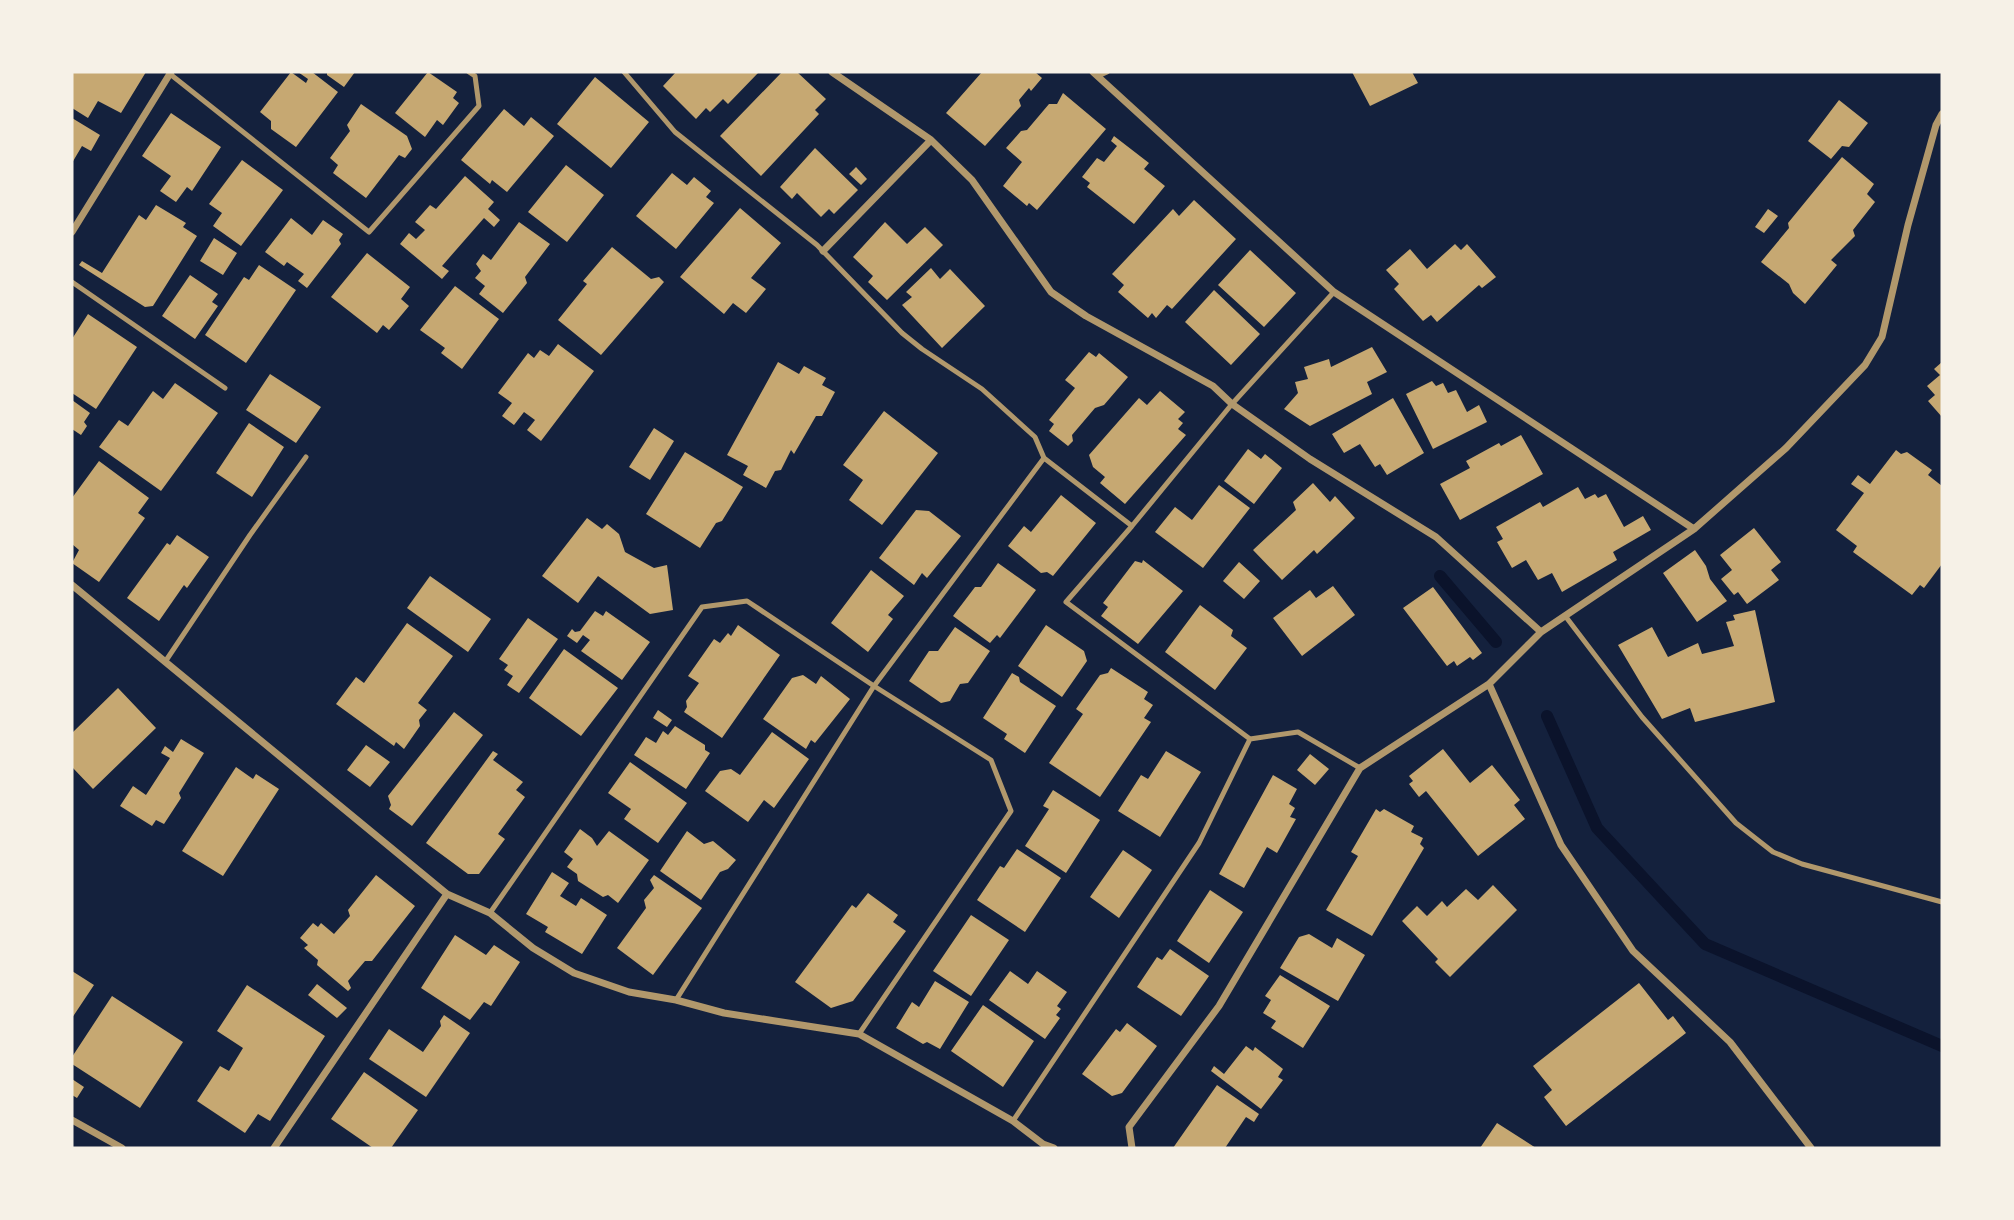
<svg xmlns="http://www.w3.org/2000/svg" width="2014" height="1220" font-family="'Fira Sans Condensed',sans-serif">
<rect width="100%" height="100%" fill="#14213d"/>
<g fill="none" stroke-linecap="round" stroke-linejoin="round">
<path stroke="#0b132b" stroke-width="12" d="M1440 576 1496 642
M1547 716 1597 828 1705 944 1942 1046"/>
</g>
<path fill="#c6a872" d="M72 72H146L121 113 98 101 88 118 72 108Z
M291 72 306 83 308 79 298 72H312L338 92 296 147 271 129V121L260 112Z
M327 72H355L344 87 327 75Z
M428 72 457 92 453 98 459 103 443 125 437 120 425 137 395 113Z
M676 72H759L728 104 723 99 710 112 706 108 696 119 663 86Z
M782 72H797L826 99 815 110 819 114 761 176 720 136Z
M982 72H1035L1042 78 1031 91 1029 88 1019 100 1021 106 985 146 946 113Z
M1352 72H1412L1418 83 1370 106Z
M595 77 649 122 611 168 557 124Z
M1063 93 1106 129 1037 210 1029 203 1027 206 1003 186 1022 162 1006 148 1021 131 1027 130 1049 104H1057Z
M1839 100 1868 123 1849 147 1842 146 1831 159 1808 141Z
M361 104 407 136 412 149 405 158 399 155 366 198 333 173 338 165 330 158 350 131 347 125Z
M504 109 524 126 531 117 554 136 507 192 492 180 490 184 461 160Z
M171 113 221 147 192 191 187 187 176 202 160 191 171 176 142 156Z
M72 118 100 135 91 151 82 146 72 163Z
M1114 136 1149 163 1144 169 1165 186 1134 224 1087 187 1090 183 1082 177 1097 158 1104 162 1117 146 1111 141Z
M815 148 858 190 834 214 829 209 821 217 797 193 792 199 780 187Z
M1842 157 1874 184 1867 194 1875 202 1853 230 1855 236 1831 260 1837 265 1805 304 1793 293 1789 284 1761 262 1789 228 1788 223Z
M242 160 283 190 241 246 213 226 222 213 209 204Z
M566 165 604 195 567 242 528 212Z
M856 167 867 179 861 185 849 174Z
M672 173 687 185 694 177 711 191 706 197 714 203 676 249 636 216Z
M465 176 494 202 488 209 500 220 494 227 484 218 442 266 449 271 442 279 400 244 409 233 416 239 425 230 415 222 430 205 436 209Z
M1194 200 1236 239 1172 309 1167 305 1156 318 1152 313 1148 318 1118 292 1124 285 1112 274 1173 209 1179 216Z
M156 205 186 223 183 227 197 236 153 306 145 307 79 265 82 261 102 273 139 215 146 220Z
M740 208 781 243 751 278 766 289 746 313 733 303 724 314 680 277Z
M1768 209 1778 216 1764 233 1755 227Z
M291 218 312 235 323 220 343 234 339 240 341 244 307 288 298 281 304 274 287 262 284 266 265 252Z
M519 222 550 244 525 277 527 283 503 313 479 294 485 286 475 278 481 271 476 264 483 254 491 260Z
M885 222 907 244 925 227 943 245 887 300 868 282 873 276 853 257Z
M214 238 237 253 223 275 200 261Z
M1455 244 1461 250 1467 244 1496 277 1482 288 1479 285 1437 322 1431 315 1423 321 1394 289 1399 284 1386 270 1410 249 1427 269Z
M612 247 651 279 659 277 664 282 601 355 558 320 587 284 583 281Z
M1250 250 1296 293 1264 327 1218 285Z
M367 253 410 287 401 299 409 306 389 330 383 325 377 333 331 297Z
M259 265 296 290 246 363 205 335 244 277 249 280Z
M931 268 940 279 950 269 985 306 942 348 902 305 912 297 906 292Z
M190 275 218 294 212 302 218 306 195 339 162 316Z
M455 286 499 319 462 369 441 353 445 348 420 330Z
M1214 290 1260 334 1231 365 1185 322Z
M88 314 137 347 96 409 72 393V339Z
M558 344 594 371 541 441 527 430 535 420 524 412 514 425 502 416 512 403 498 393 528 353 534 358 540 350 549 356Z
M1372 347 1387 372 1367 382 1372 394 1310 426 1284 409 1298 393 1295 382 1308 379 1304 367 1329 359 1331 367Z
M1089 352 1096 357 1099 353 1128 377 1104 405 1095 408 1072 435 1073 441 1068 446 1049 431 1054 424 1049 420 1075 388 1065 380Z
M778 362 799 374 804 366 826 378 822 385 835 392 822 416H816L794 454 791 450 781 470 775 471 766 488 743 475 748 466 727 455Z
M1942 362V417L1928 401 1935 395 1927 386 1940 375 1934 369Z
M270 374 321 407 296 443 246 410Z
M1432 381 1436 386 1443 383 1448 393 1456 390 1467 412 1479 405 1487 422 1433 449 1406 394Z
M175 383 218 413 161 491 99 447 119 420 128 426 153 391 163 399Z
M1160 391 1185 412 1178 419 1183 423 1178 429 1186 435 1125 504 1100 483 1105 477 1093 467 1089 455 1139 398 1147 405Z
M1393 398 1424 453 1387 475 1380 464 1375 467 1360 444 1344 453 1332 434Z
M72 400 90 413 84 422 87 426 81 435 72 429Z
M884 411 938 453 882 525 849 500 863 480 843 465Z
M249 423 284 447 252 497 216 473Z
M654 428 674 441 650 480 629 467Z
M1521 435 1543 474 1460 520 1440 484 1470 468 1466 461 1499 443 1501 446Z
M1248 449 1261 459 1265 454 1282 468 1254 504 1224 481Z
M1896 450 1901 454 1907 452 1932 470 1928 475 1942 486V564L1924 588 1920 585 1912 595 1853 552 1857 546 1836 530 1864 493 1851 484 1858 475 1870 484Z
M685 452 743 487 722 521 716 523 700 548 646 514Z
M99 461 149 498 138 513 145 518 99 582 72 563 79 550 72 544V498Z
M1313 483 1330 502 1335 496 1355 518 1317 554 1314 550 1282 580 1253 550 1296 510 1293 502Z
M1219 485 1250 508 1203 568 1155 532 1175 507 1192 520Z
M1578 487 1585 499 1595 494 1598 498 1606 494 1624 527 1643 516 1651 530 1613 552 1617 560 1562 592 1552 573 1538 580 1526 560 1512 568 1497 542 1503 539 1496 527 1540 502 1543 507Z
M1061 495 1096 523 1053 576 1047 572 1041 573 1008 546 1024 526 1031 532Z
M916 510 929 511 961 536 927 578 922 573 914 585 879 558Z
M587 518 602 529 607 524 619 534 625 552 654 568 667 565 673 610 650 614 598 576 578 603 542 576Z
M1754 528 1781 562 1771 570 1779 580 1747 604 1738 592 1734 595 1721 579 1732 570 1720 555Z
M177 535 209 557 187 588 184 585 159 621 127 598 167 543 170 545Z
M1695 550 1706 566 1710 579 1727 601 1697 622 1663 573Z
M1143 560 1183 591 1138 644 1101 616 1108 607 1103 603 1135 561 1142 563Z
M1239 562 1260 581 1244 599 1223 581Z
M998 563 1036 590 1000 638 997 635 990 643 953 616 975 587H981Z
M871 570 904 596 888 615 893 619 868 652 831 623Z
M430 576 491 619 468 652 407 608Z
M1333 586 1355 615 1302 656 1273 618 1310 590 1316 598Z
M1433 587 1482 653 1473 660 1470 657 1457 666 1454 661 1447 666 1403 608Z
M1200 605 1233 630 1231 636 1247 648 1215 690 1165 652Z
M1755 610 1775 702 1695 722 1690 708 1662 719 1618 645 1652 627 1668 657 1698 643 1702 654 1734 646 1726 622 1735 620 1733 615Z
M595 611 603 616 606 611 650 642 622 680 581 651 590 640 583 635 577 643 567 636 572 629 575 632 580 631Z
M528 618 558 639 519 693 507 685 513 676 504 670 508 665 499 659Z
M407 623 453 656 418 703 427 710 419 720 420 726 404 749 396 742 394 746 336 704 356 677 364 683Z
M738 625 780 655 722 738 684 712 687 707 686 701 699 683 688 676 714 639 720 643 728 633 731 636Z
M1046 625 1084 651 1087 661 1062 697 1018 666Z
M955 627 990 651 968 683 960 684 950 701 941 703 909 681 929 651H938Z
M564 649 618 688 581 736 529 698Z
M1111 668 1148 692 1144 699 1153 705 1144 718 1151 722 1100 797 1049 763 1083 714 1076 709 1100 675 1108 673Z
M1012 673 1019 677 1020 682 1056 706 1025 753 1004 739 1007 734 983 718Z
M803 675 816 684 821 676 850 699 815 743 811 740 806 749 763 719 792 678Z
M118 688 156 728 93 789 72 767V733Z
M658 710 672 720 667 727 653 718Z
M454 712 483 735 412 826 389 809 391 805 388 796Z
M675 726 705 745V750L710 753 686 789 634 755 646 737 656 743 663 731 668 735Z
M772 732 809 759 774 808 764 800 748 822 705 791 720 771 731 769 740 775Z
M181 739 204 753 179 793 181 798 164 824 156 820 152 826 120 806 133 786 146 795 170 758 161 753 165 746 173 752Z
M366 745 390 762 370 787 347 770Z
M1443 749 1470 783 1492 765 1520 800 1514 805 1525 819 1478 856 1426 791 1419 797 1409 784 1413 781 1409 776Z
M493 751 498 754 493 760 523 782 516 790 525 797 498 834 505 839 479 874H468L426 843Z
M1166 751 1201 772 1160 837 1118 811 1141 775 1148 779Z
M1310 754 1329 769 1315 785 1297 770Z
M630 762 687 803 658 843 624 819 631 809 608 793Z
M236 767 253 779 256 774 279 789 223 876 182 851Z
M1273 775 1297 789 1289 804 1295 808 1290 817 1296 819 1277 853 1267 847 1244 888 1219 874Z
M1053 790 1100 820 1066 873 1025 846 1049 809 1043 806Z
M1376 809 1380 812 1384 809 1414 826 1411 832 1423 838 1420 844 1424 848 1372 936 1326 910 1358 856 1351 852Z
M580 829 592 838 597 846 609 831 649 860 618 903 608 895 603 897 578 881 577 874 567 867 573 859 564 852Z
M687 831 704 844 713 841 736 860 728 869 720 872 701 900 660 871Z
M1017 849 1061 878 1025 932 977 900 1000 866 1004 868Z
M1123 850 1152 870 1119 918 1090 897Z
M552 872 569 883 560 896 576 906 581 898 607 915 582 954 545 932 548 927 526 914Z
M376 875 415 906 372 961H365L348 981 351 988 348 991 317 965 318 960 304 948 308 945 300 938 313 923 318 927 321 923 334 934 350 916 348 910Z
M654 875 702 908 653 975 617 948 646 908 644 900 654 888 650 880Z
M1493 885 1517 910 1450 977 1435 962 1438 959 1402 921 1417 906 1427 916 1442 901 1447 907 1466 889 1478 900Z
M1210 890 1243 912 1209 963 1177 941Z
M868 893 898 915 893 922 906 931 853 1001 831 1008 795 982 852 905 856 908Z
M971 915 1009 940 971 996 933 971Z
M1309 934 1332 948 1337 938 1365 955 1338 1001 1280 968 1299 937Z
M455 935 486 955 494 945 520 962 491 1006 484 1002 470 1020 421 988Z
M1170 949 1209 976 1181 1016 1137 987 1157 957 1162 960Z
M72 971 94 985 72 1018Z
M1010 971 1028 984 1037 971 1067 992 1057 1006 1061 1009 1056 1015 1060 1018 1045 1039 989 1000Z
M1280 975 1330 1006 1303 1048 1271 1028 1276 1021 1263 1013 1271 1000 1265 996Z
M935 981 969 1002 940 1049 927 1042 923 1044 896 1028 912 1002 919 1007Z
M1639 983 1668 1020 1673 1016 1686 1033 1566 1126 1544 1097 1552 1090 1533 1066Z
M317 984 347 1008 337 1018 308 995Z
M247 985 325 1036 270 1121 258 1114 245 1133 197 1101 220 1066 229 1071 243 1048 217 1031Z
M112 996 183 1042 140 1108 72 1064V1057Z
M983 1005 1034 1041 1003 1087 951 1051Z
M444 1015 470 1033 426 1097 369 1059 389 1029 423 1052 441 1026 440 1021Z
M1127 1023 1157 1046 1122 1093 1112 1096 1082 1074 1116 1029 1120 1032Z
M1246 1046 1253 1051 1255 1047 1283 1069 1278 1077 1283 1080 1261 1109 1211 1071 1214 1066 1224 1074Z
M364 1072 418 1110 391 1148H373L331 1119Z
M72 1079 84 1087 77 1098 72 1095Z
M1217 1085 1259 1114 1254 1122 1246 1117 1225 1148H1173Z
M1497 1123 1536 1148H1480Z"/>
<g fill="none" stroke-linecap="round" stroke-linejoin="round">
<path stroke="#b1986c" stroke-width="5" d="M624 72 675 132 817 245 902 333 922 349 982 389 1035 437 1044 458 1132 526
M170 74 369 232 479 106 475 76 469 72
M1098 76 1107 72
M72 282 225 388
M1566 617 1642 717 1736 823 1773 852 1802 864 1942 902
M165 662 250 535 306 457
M1250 739 1298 732 1360 768
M490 913 702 607 747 601 874 686 991 760 1011 811 859 1034
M676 1000 874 686 1044 458
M1013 1121 1199 843 1250 739 1066 602 1132 526 1232 404 1334 292"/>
<path stroke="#b1986c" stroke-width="7" d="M832 72 931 140 972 180 1051 292 1086 316 1213 386 1232 404 1310 459 1436 537 1541 632
M1093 72 1334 292 1694 529
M72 232 171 72
M823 251 931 140
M72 585 447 894 490 913 533 948 574 973 629 992 676 1000 724 1013 859 1034 1013 1121 1043 1144 1054 1148
M1489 684 1561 845 1633 951 1730 1042 1811 1148
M72 1120 122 1148
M274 1148 447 894
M1132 1148 1129 1127 1219 1006 1360 768 1489 684 1541 632 1694 529 1786 448 1865 365 1882 337 1908 225 1936 125 1942 114"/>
</g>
<rect width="2014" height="1220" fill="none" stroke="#f6f1e7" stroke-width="147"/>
</svg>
